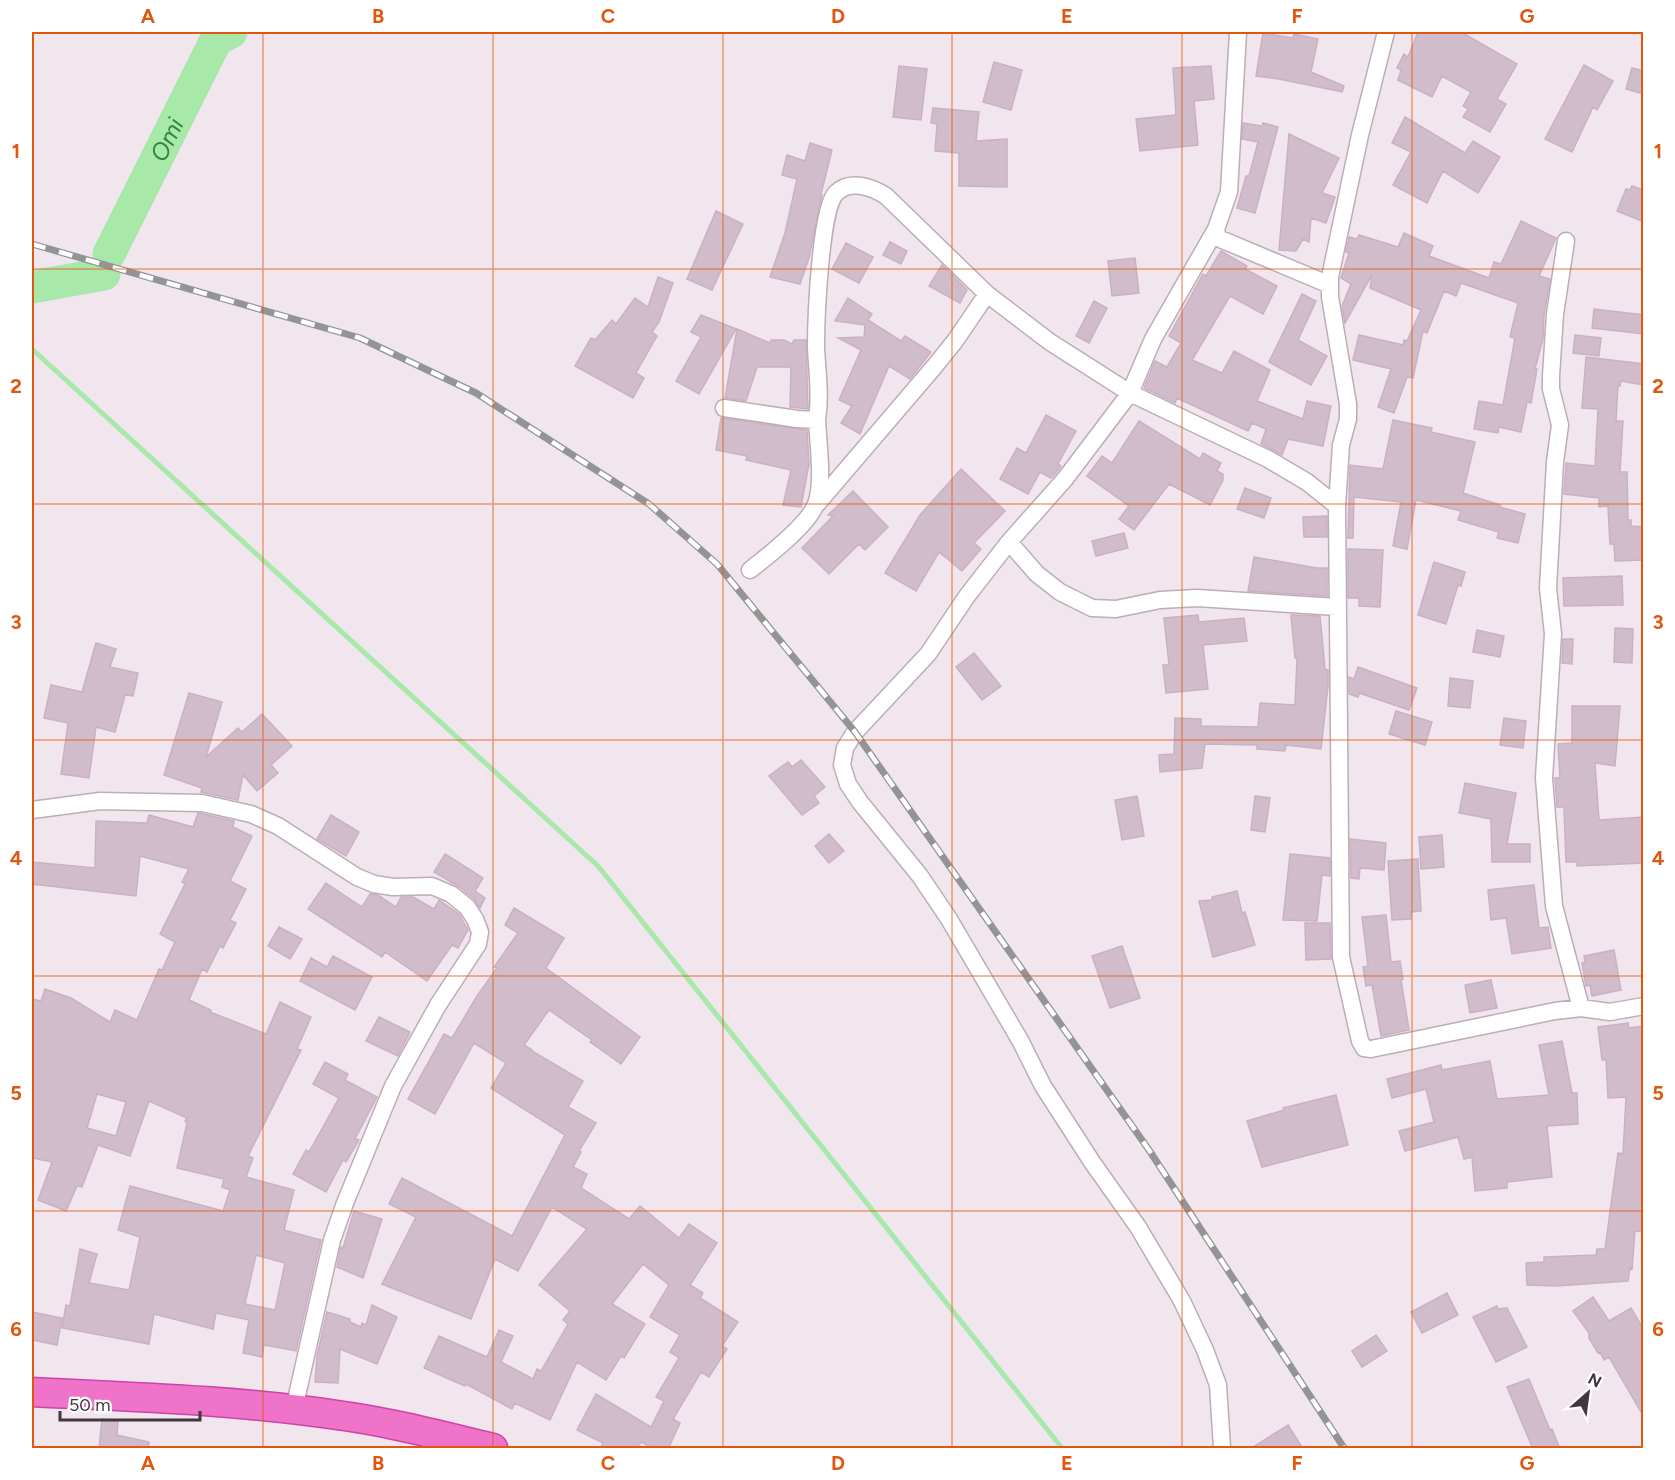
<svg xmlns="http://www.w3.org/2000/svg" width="1675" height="1480" font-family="Figtree,sans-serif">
<rect width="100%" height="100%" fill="#f1e6ed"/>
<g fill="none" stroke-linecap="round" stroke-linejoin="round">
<path stroke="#a8e8ab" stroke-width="5" d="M32 349 598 866 1062 1448"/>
<g stroke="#a8e8ab" stroke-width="33">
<path id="s1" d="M109 254 216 40 231 32"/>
<path d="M32 287 104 274"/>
</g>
</g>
<path fill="#d1bccc" stroke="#cbb0c4" stroke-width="1.5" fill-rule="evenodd" d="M1418 32H1461L1517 64 1497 99 1506 104 1490 132 1463 117 1468 109 1463 106 1471 92 1442 76 1432 97 1398 80 1401 70 1397 68 1404 54 1408 57Z
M1263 33 1293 38 1294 34 1318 39 1311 72 1344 86 1342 92 1279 79 1256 76Z
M994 62 1022 70 1011 110 983 102Z
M1584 65 1613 81 1597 110 1593 107 1572 152 1545 139Z
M899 66 927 69 921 120 893 117Z
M1211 66 1214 99 1194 101 1198 145 1140 151 1136 119 1176 115 1173 68Z
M1632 68 1644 71V94L1626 89Z
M933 108 979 112 976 141 1007 139V187L959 186V153L935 151 937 124 931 123Z
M1405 117 1465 153 1473 141 1500 157 1478 193 1443 171 1427 203 1393 185 1411 152 1392 143Z
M1243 123 1262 126 1263 123 1278 127 1255 213 1237 208 1246 176H1249L1258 142 1242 139Z
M1289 134 1339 158 1322 193 1335 197 1326 223 1311 218 1309 242 1303 239 1296 251 1279 250Z
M810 143 832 150 821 194 822 195 809 258 800 284 770 277 785 233 797 179 782 175 787 155 805 161Z
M1632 186 1644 190V222L1617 211 1626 189 1630 190Z
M716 211 743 224 712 290 687 279Z
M1521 221 1556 238 1539 276 1550 279 1544 315 1543 339 1535 369H1537L1531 403 1527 402 1521 432 1499 427 1498 433 1474 429 1479 401 1503 405 1515 338 1510 337 1518 303 1461 283 1456 296 1444 291 1427 333 1423 331 1413 378 1407 377 1394 413 1378 407 1391 369 1353 360 1359 335 1403 345 1404 340 1407 341 1421 310 1370 288 1372 275 1345 323 1342 306 1351 284 1341 278 1349 253 1346 252 1349 237 1357 239 1359 235 1398 247 1404 233 1433 246 1429 256 1489 278 1494 262 1501 264Z
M890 242 907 251 901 264 883 255Z
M846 243 873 257 859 283 832 269Z
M1221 251 1247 266 1245 269 1277 286 1263 314 1230 296 1192 360 1222 373 1234 351 1270 370 1257 401 1303 419 1307 401 1331 406 1323 446 1288 439 1282 455 1261 444 1266 429 1252 423 1248 431 1177 398 1175 403 1144 388 1155 361 1167 367 1181 343 1169 336 1203 274 1206 276Z
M1135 258 1139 293 1112 296 1108 261Z
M942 265 967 290 960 303 929 286Z
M658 277 673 283 659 322 652 332 657 336 636 373 644 378 633 398 575 366 591 338 595 340 612 320 616 324 635 298 648 307Z
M1302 294 1316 301 1298 340 1327 356 1311 385 1269 362Z
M848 298 872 314 868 320 901 341 905 336 931 352 910 379 889 366 860 434 841 423 852 406 839 400 861 350 838 338 864 337 865 325 835 321Z
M1094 301 1107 308 1089 343 1076 336Z
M1594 309 1644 315V334L1592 328Z
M701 315 736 329 699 394 676 381 701 337 691 332Z
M737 329 770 343 771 340H784L792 344 794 340H806L808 409 790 407 791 367H757L746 401 725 398Z
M1575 335 1601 338 1599 356 1573 353Z
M1586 357 1644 364V385L1621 381 1620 386H1618L1616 421H1623L1620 472H1627L1628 520H1631V526L1644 527V560L1615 561 1614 544H1610L1608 506 1599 507V498L1564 494 1566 463 1595 466 1598 409 1582 408Z
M1046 415 1076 431 1058 464 1061 466 1056 473 1051 478 1040 472 1028 494 1000 479 1017 448 1026 453Z
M721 418 807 430 809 464 801 507 783 505 791 470 746 460 747 456 716 450Z
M1393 420 1432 428 1431 432 1475 442 1463 493 1500 505V507L1525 514 1518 543 1497 538 1499 532 1458 520 1461 511 1416 500 1407 549 1393 546 1401 502 1354 497 1353 538H1348L1350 465 1383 469Z
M1139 421 1200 459 1203 453 1221 463 1217 471 1223 474V480L1210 505 1169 484 1134 530 1119 519 1129 506 1087 476 1102 456 1112 463Z
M961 469 1005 511 974 543 981 549 962 571 939 552 916 591 885 573 920 515Z
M1245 488 1271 498 1264 518 1237 509Z
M853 491 888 527 865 550 859 544 829 574 802 548 833 516 828 515Z
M1327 516V537H1304L1303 517Z
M1124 533 1128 548 1096 556 1092 541Z
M1348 549 1383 550 1380 607 1359 606V598H1348Z
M1254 557 1317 568H1327V596L1248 591Z
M1434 562 1465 572 1461 586 1458 585 1446 624 1418 615Z
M1622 576 1623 605 1564 606 1563 578Z
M1198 615 1199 622 1244 618 1247 641 1203 645 1208 689 1166 693 1163 665H1169L1164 618Z
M1291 615 1320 616 1325 669 1328 670V686L1321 749 1286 745 1285 751 1257 749V745L1205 744 1202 768 1160 772 1159 755 1174 754 1175 718 1201 719V726L1258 727 1260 703 1295 705 1297 658H1295Z
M1615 628 1633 629 1632 663 1614 662Z
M1477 630 1504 636 1500 657 1473 652Z
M1563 639H1573L1572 664 1562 663Z
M96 643 116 649 110 667 138 673 133 696 125 695 115 732 96 727 89 778 61 774 68 723 44 718 51 685 82 692Z
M974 653 1001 686 982 700 956 667Z
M1358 667 1417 688 1409 710 1359 693 1358 697 1349 694V677L1354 679Z
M1450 678 1473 681 1470 708 1448 706Z
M189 693 222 702 206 757 238 728 242 732 262 714 292 746 271 765 278 773 257 791 243 775 238 800 201 792 202 788 164 775Z
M1572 706H1620L1615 766 1595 763 1599 820 1644 817V863L1577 866V862H1566L1564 807H1557L1555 778H1560L1558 744 1572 743Z
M1396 711 1432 722 1425 745 1389 734Z
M1504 718 1526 721 1523 748 1500 745Z
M801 760 825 787 814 796 819 803 802 815 769 776 788 762 792 767Z
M1465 783 1516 793 1507 844H1530V862H1492L1491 819 1459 813Z
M1137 796 1144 836 1122 840 1115 800Z
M1255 796 1270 798 1265 832 1251 830Z
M198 813 234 821 233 827 252 836 230 881 246 889 230 920 236 923 223 948 220 946 207 972 202 969 189 1000 211 1010 210 1012 266 1034 280 1002 311 1017 297 1049 301 1050 248 1156 253 1158 246 1177 294 1190 284 1230 321 1240 296 1351 264 1345 262 1357 243 1353 249 1320 216 1313 213 1329 154 1314 149 1344 62 1328 66 1305 70 1306 80 1249 97 1254 89 1283 129 1290 140 1237 118 1230 130 1186 223 1211 230 1190 222 1187 224 1179 177 1168 187 1123 185 1121 187 1118 149 1101 130 1156 98 1145 82 1187 77 1186 66 1211 38 1200 52 1162 32 1158V999L41 1001 45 989 71 998 110 1022 115 1010 137 1020 159 969 162 970 175 942 160 934 185 884 182 882 189 869 140 856 136 896 32 884V862L95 868 96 821 147 823 149 815 193 827ZM97 1094 126 1102 116 1136 87 1128ZM256 1255 285 1263 275 1310 245 1304Z
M331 815 359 832 346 856 317 839Z
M829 834 844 851 829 863 815 846Z
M1442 835 1444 867 1421 869 1419 837Z
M1350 839 1386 843 1384 870 1360 868 1359 879 1351 878Z
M445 854 483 878 475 891 485 898 480 908 474 899 458 886 434 872Z
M1290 854 1330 858V876L1322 875 1317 921 1283 920Z
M1418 859 1421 911 1411 912V919L1392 920 1388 861Z
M326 883 362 907 370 894 378 895 396 907 401 897H413L434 909 439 900 459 914 468 930 458 948 452 945 427 981 385 952 382 957 308 909Z
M1534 885 1539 928 1548 927 1551 948 1512 954 1506 918 1491 920 1488 890Z
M1237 891 1242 913 1245 912 1255 945 1213 957 1199 901 1212 900V897Z
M514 908 564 938 546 968 640 1037 621 1064 590 1042 592 1040 549 1010 524 1045 532 1050V1051L583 1081 568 1107 596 1123 579 1151 581 1152 573 1167 587 1174 581 1188 629 1219 640 1206 679 1238 689 1224 717 1243 690 1285 703 1293 700 1298 738 1322 722 1346 727 1349 709 1377 701 1372 673 1419 680 1423 668 1449H655L641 1442 637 1449H600L603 1443 577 1430 596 1394 651 1427 664 1401 656 1397 679 1358 670 1352 680 1335 650 1317 669 1285 643 1264 612 1304 645 1324 624 1358 621 1356 606 1380 577 1362 550 1420 515 1403 512 1409 466 1384 465 1386 451 1380 424 1368 439 1336 487 1357 499 1330 513 1336 501 1362 533 1379 537 1369 541 1371 568 1324 563 1320 570 1311 539 1285 587 1229 552 1207 518 1271 495 1259 471 1319 382 1284 416 1217 389 1204 402 1178 512 1236 565 1135 491 1088 506 1063 474 1043 435 1114 408 1099 444 1034 452 1038 477 996 497 968 494 967 518 933 505 925Z
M1386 915 1391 962 1400 961 1403 979 1401 980 1409 1030 1381 1036 1372 985 1366 986 1363 967 1368 966 1362 917Z
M1305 923H1330L1331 959 1306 960Z
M279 927 302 939 290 959 268 946Z
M1122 946 1140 998 1110 1008 1092 956Z
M1614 950 1621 990 1592 996 1590 985 1586 986 1582 963 1585 962 1584 956Z
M333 956 372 977 355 1010 300 981 311 958 327 967Z
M1491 980 1497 1008 1470 1013 1465 985Z
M379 1017 410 1032 398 1056 366 1041Z
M1628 1023 1629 1028 1644 1026V1232L1635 1231 1632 1269 1630 1268 1628 1281 1557 1286 1527 1285 1526 1263 1544 1262V1257L1596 1255 1597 1249H1605L1618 1153 1623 1154 1626 1097 1608 1098 1606 1060H1602L1598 1027Z
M1562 1041 1572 1093H1577L1578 1124 1547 1126 1552 1177 1507 1182V1188L1475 1191 1472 1157 1464 1159 1458 1137 1405 1151 1399 1131 1434 1122 1426 1089 1392 1098 1387 1079 1441 1065 1442 1070 1490 1061 1497 1099 1549 1095 1539 1045Z
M325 1062 348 1074 345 1080 377 1097 355 1139 359 1140 346 1162 343 1160 326 1192 293 1174 306 1150 309 1152 339 1098 313 1084Z
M1336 1095 1348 1145 1262 1167 1247 1121 1284 1110 1283 1108Z
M354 1211 382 1219 363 1278 337 1267 341 1247 343 1248Z
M1447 1293 1458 1315 1422 1333 1411 1312Z
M1593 1297 1609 1321 1631 1308 1644 1330V1417L1609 1357 1604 1360 1600 1352 1598 1353 1589 1338V1333L1573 1311Z
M372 1305 397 1317 377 1364 340 1349 338 1383 315 1382 317 1356 327 1312 350 1319V1322L361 1327 362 1323 366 1325Z
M1497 1306 1498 1309 1507 1308 1527 1347 1496 1362 1473 1317Z
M32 1312 62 1318 57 1345 32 1340Z
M1376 1335 1387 1351 1362 1367 1352 1351Z
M1529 1379 1550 1430 1552 1429 1560 1449H1533L1507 1387Z
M102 1419 118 1421 117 1435 149 1442 148 1449H99Z
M1288 1425 1303 1449H1250Z"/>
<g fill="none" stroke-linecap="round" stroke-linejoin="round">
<g stroke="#beacb8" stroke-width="19">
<path id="street" d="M1238 32 1229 192 1216 229 1218 238 1330 285
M1386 32 1360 135 1330 277V297L1348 404V419L1341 445 1337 506 1341 957 1360 1041 1364 1048 1371 1049 1555 1011 1581 1008 1610 1012 1644 1006
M1216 229 1153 339 1130 393 1065 479 1009 542 967 596 928 654 855 732 845 748 842 765 848 784 860 802 920 876 949 919 1021 1042 1043 1086 1092 1162 1138 1227 1182 1301 1205 1350 1218 1385 1222 1448
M1566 241 1555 314 1551 376V389L1560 425 1555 462 1548 588 1553 634 1544 778 1554 906 1581 1008
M724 408 797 419 817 420C821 395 817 371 816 347 816 321 820 209 836 193 850 179 872 187 886 196L987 294 1050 342 1130 393 1268 459 1307 482 1337 506
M817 504 934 367 955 341 987 294
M1009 542 1037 574 1060 592 1092 608 1116 609 1160 600 1197 598 1337 607
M750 570C768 556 808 525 816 504 824 483 818 442 817 420
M32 810 100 801 202 803 251 814 278 826 357 877 374 884 393 887 432 886 451 894 467 907 475 919 480 932 478 944 438 1005 393 1086 345 1203 332 1240 294 1409"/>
</g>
<g stroke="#cc44a7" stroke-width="31">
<path id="highway" d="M32 1392C133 1397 236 1400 337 1415 390 1422 442 1436 493 1448"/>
</g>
<use href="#street" stroke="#fff" stroke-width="16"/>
<use href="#highway" stroke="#ef73c8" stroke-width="28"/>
<g stroke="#949494" stroke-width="7">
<path id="rail" d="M32 244 360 338 476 393 649 504 717 564 855 732 1149 1150 1344 1448"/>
</g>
<use href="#rail" stroke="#fff" stroke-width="4.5" stroke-dasharray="14" stroke-linecap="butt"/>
</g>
<path fill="none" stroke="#e0570f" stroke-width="1.5" stroke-opacity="0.55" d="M263 32V1448M493 32V1448M723 32V1448M952 32V1448M1182 32V1448M1412 32V1448M32 269H1644M32 504H1644M32 740H1644M32 976H1644M32 1211H1644"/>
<g text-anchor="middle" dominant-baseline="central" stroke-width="6" stroke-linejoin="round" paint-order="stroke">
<g font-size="24" font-style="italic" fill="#338637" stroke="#fff">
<text stroke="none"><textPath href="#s1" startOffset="128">Omi</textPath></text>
</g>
</g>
<rect width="1675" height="1480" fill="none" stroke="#ffffff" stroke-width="66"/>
<g transform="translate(1588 1393) rotate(28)" stroke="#ffffff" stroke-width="4.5" paint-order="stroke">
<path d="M0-4.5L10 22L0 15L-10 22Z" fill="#43363f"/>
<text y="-9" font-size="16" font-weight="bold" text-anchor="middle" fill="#43363f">N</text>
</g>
<path d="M60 1411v9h140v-9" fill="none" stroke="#43363f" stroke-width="3"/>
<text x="69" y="1411" font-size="18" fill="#43363f" stroke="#ffffff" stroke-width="4.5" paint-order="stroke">50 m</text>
<rect x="33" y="33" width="1609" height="1414" fill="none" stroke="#e0570f" stroke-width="2"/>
<g font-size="20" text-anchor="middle" font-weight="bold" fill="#e0570f">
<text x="148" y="23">A</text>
<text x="378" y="23">B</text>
<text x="608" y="23">C</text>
<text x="838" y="23">D</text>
<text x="1067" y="23">E</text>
<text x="1297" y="23">F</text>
<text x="1527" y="23">G</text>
<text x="16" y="158">1</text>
<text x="1658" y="158">1</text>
<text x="16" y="393">2</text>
<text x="1658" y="393">2</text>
<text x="16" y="629">3</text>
<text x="1658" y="629">3</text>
<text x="16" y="865">4</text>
<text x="1658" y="865">4</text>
<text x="16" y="1100">5</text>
<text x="1658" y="1100">5</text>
<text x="16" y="1336">6</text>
<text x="1658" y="1336">6</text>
<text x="148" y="1470">A</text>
<text x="378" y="1470">B</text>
<text x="608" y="1470">C</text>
<text x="838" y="1470">D</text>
<text x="1067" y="1470">E</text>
<text x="1297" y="1470">F</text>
<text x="1527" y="1470">G</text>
</g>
</svg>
